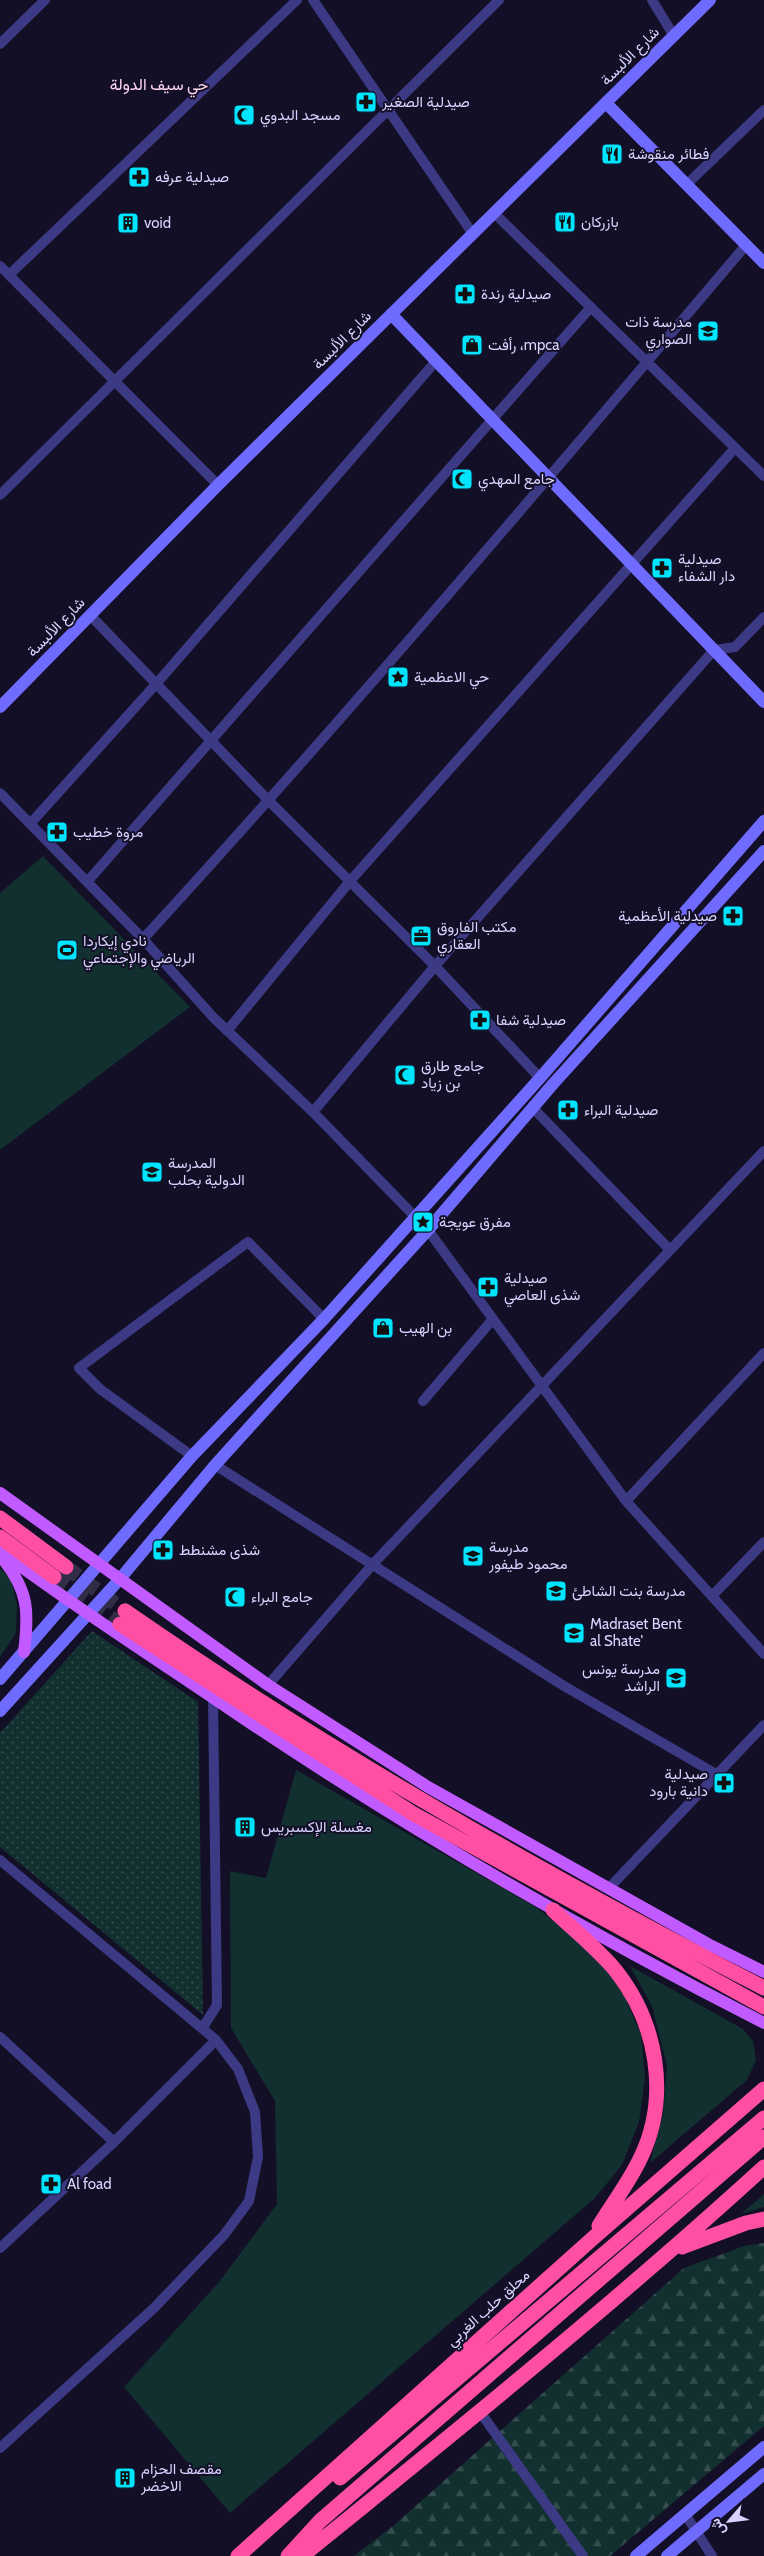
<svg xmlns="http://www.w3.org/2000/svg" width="764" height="2556" font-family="Cabin,Vazirmatn,sans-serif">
<defs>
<pattern id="forest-firs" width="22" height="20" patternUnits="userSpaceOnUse" patternTransform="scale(1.25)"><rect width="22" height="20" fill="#12302f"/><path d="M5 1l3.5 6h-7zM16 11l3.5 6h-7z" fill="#344d4e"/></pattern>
<pattern id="park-dots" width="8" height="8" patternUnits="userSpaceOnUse" patternTransform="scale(1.25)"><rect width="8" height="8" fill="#12302f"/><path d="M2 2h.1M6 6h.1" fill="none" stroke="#344d4e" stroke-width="1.8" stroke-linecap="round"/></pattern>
</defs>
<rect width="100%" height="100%" fill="#130f26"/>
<path fill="#12302f" d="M43 856 190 1007 0 1150V893Z
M0 1568 11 1579 17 1605 16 1633 0 1657Z
M296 1770 536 1907 590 1951 622 1990 641 2035 645 2078 639 2122 622 2165 595 2198 230 2513 124 2387 219 2282 277 2204 275 2101 231 2028 230 1871 266 1878Z
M630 1966 743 2029 753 2041 756 2060 747 2080 650 2163 663 2115 667 2066 652 2006Z
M764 2194V2207L741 2214Z"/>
<path fill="url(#forest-firs)" d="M764 2243V2426L610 2556H354L393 2526 684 2268 744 2246Z"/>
<path fill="url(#park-dots)" d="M92 1631 198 1702 203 2015 0 1847V1733Z"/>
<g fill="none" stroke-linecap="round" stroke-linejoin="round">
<path stroke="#312d47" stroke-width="15" stroke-dasharray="15 8" stroke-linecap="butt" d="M66 1567 125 1611
M54 1577 120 1624"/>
<path stroke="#3d3a85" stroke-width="10" d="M313 0 473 234
M652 0 674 36
M0 44 45 0
M686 185 764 110
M494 213 764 476
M0 266 218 485
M9 275 297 0
M0 495 499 0
M90 615 269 801 435 966 540 1078
M0 793 143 939 213 1017 313 1112 428 1230 626 1501 764 1654
M30 824 157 683 436 361
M87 882 591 307
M143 939C350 713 548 479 746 245
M227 1031 351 880 735 448
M533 1108 670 1250
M313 1112 435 966 714 650 735 647 764 617
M423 1401 493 1319
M192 1456 100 1389 79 1368 248 1242 324 1319
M215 1465 564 1686 716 1774
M626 1501 764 1353
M712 1596 764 1542
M268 1685 373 1564 764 1151
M0 1860 216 2040 238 2069 255 2112 258 2157 249 2201 224 2235 154 2308 0 2448
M609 1888 764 1725
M203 2027 217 2005 213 1698
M0 2037 114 2142
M0 2248 114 2142 216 2040
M480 2412 583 2556
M685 2514 712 2556"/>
<path stroke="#6f6bff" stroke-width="12" d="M606 103 764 263
M391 314 764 702
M0 707 218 485 710 0
M0 1679 192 1456 324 1319 540 1078 764 821
M0 1711 119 1580 215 1465 428 1230 553 1084 764 851
M636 2556 764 2447
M667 2556 764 2474"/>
<path stroke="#c25bff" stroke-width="12" d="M0 1493 268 1685 428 1787 708 1944 764 1972
M0 1551C69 1603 141 1649 212 1697 389 1818 574 1926 764 2023
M2 1558C29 1591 29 1612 24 1652"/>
<path stroke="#ff4fa3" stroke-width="15" d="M0 1518 66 1567
M0 1537 54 1577
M125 1611C328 1752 545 1874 764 1988
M120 1624 412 1813 764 2007
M553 1910C574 1930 598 1949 616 1971 657 2023 670 2096 641 2157 630 2181 613 2203 599 2226
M682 2247 746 2223 764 2219
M340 2478 764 2118
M238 2556 592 2239 764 2089
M288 2556 320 2521 764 2137
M302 2556C459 2429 615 2303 764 2167"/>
</g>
<defs>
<g id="pharmacy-square" transform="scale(1.125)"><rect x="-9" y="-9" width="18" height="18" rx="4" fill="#00e5ff" stroke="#130f26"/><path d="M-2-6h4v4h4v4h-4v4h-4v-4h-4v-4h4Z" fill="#111"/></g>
<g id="mosque-square" transform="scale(1.125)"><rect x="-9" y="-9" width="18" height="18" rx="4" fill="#00e5ff" stroke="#130f26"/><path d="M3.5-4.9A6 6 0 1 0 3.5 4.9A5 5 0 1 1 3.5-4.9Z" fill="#111"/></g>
<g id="restaurant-square" transform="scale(1.125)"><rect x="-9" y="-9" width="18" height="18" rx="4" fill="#00e5ff" stroke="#130f26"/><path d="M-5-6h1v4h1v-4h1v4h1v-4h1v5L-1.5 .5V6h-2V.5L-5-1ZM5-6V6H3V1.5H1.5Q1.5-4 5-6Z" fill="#111"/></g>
<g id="building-square" transform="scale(1.125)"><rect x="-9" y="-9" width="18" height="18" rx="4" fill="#00e5ff" stroke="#130f26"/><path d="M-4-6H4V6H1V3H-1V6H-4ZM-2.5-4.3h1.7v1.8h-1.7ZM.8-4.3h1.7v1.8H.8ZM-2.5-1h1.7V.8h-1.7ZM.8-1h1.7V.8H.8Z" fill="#111"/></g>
<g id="school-square" transform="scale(1.125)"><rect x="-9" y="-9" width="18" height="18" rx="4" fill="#00e5ff" stroke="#130f26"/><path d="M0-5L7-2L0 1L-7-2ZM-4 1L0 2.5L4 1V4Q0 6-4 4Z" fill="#111"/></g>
<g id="shop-square" transform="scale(1.125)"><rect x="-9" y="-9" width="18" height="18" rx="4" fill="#00e5ff" stroke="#130f26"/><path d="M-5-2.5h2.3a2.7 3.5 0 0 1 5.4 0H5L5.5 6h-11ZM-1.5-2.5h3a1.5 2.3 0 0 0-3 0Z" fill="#111"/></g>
<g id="sight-square" transform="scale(1.125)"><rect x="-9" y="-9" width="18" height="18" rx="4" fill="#00e5ff" stroke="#130f26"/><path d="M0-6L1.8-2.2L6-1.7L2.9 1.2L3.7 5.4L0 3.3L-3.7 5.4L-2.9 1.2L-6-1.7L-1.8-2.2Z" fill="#111"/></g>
<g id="office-square" transform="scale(1.125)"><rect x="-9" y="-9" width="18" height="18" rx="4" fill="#00e5ff" stroke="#130f26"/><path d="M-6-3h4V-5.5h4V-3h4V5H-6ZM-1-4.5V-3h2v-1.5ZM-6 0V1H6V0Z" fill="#111"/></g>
<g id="stadium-square" transform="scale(1.125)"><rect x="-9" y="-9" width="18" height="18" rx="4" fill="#00e5ff" stroke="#130f26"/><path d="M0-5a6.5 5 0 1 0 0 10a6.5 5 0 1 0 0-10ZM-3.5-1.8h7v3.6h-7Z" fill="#111"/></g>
</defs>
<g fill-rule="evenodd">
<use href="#pharmacy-square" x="366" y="102"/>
<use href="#mosque-square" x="244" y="115"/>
<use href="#restaurant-square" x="612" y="154"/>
<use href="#pharmacy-square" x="139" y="177"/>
<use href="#restaurant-square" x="565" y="222"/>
<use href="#building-square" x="128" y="223"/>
<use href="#pharmacy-square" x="465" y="294"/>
<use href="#school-square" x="708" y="331"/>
<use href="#shop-square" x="472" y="345"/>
<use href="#mosque-square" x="462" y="479"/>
<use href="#pharmacy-square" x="662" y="568"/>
<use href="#sight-square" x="398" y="677"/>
<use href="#pharmacy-square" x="57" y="832"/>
<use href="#pharmacy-square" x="733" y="916"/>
<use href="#office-square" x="421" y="936"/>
<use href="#stadium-square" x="67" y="950"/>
<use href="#pharmacy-square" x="480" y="1020"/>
<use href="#mosque-square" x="405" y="1075"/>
<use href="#pharmacy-square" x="568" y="1110"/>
<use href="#school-square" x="152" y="1172"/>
<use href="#sight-square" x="423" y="1222"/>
<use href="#pharmacy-square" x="488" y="1287"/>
<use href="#shop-square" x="383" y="1328"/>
<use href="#pharmacy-square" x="163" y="1550"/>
<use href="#school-square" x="473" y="1556"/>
<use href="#school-square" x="556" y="1591"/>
<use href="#mosque-square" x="235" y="1597"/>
<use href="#school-square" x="574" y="1633"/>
<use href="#school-square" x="676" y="1678"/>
<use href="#pharmacy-square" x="724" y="1783"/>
<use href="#building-square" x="245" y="1827"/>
<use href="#pharmacy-square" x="51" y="2184"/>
<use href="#building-square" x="125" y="2478"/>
</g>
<g text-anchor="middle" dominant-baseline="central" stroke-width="4" stroke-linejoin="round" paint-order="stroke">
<g font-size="15" fill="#d9d4ff" stroke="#130f26">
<text transform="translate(630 56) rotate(-45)">شارع الألبسة</text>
<text transform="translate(342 340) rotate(-45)">شارع الألبسة</text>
<text transform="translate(56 627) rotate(-46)">شارع الألبسة</text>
<text transform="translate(488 2308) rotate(-42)">محلق حلب الغربي</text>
</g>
<g font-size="15" fill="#d9d4ff" stroke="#130f26" text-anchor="start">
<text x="382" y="102">صيدلية الصغير</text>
<text x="260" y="115">مسجد البدوي</text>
<text x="628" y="154">فطائر منقوشة</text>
<text x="155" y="177">صيدلية عرفه</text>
<text x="581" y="222">بازركان</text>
<text x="144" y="223">void</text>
<text x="481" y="294">صيدلية رندة</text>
<text x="692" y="322" text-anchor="end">مدرسة ذات<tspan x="692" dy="17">الصواري</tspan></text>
<text x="488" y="345">رأفت ،mpca</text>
<text x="478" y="479">جامع المهدي</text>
<text x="678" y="559">صيدلية<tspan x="678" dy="17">دار الشفاء</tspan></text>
<text x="414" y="677">حي الاعظمية</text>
<text x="73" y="832">مروة خطيب</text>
<text x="717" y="916" text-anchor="end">صيدلية الأعظمية</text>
<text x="437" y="927">مكتب الفاروق<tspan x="437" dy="17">العقاري</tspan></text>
<text x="83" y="941">نادي إيكاردا<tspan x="83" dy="17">الرياضي والإجتماعي</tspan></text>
<text x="496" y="1020">صيدلية شفا</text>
<text x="421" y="1066">جامع طارق<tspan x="421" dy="17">بن زياد</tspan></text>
<text x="584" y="1110">صيدلية البراء</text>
<text x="168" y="1163">المدرسة<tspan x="168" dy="17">الدولية بحلب</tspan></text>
<text x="439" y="1222">مفرق عويجة</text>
<text x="504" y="1278">صيدلية<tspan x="504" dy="17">شذى العاصي</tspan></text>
<text x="399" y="1328">بن الهيب</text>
<text x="489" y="1547">مدرسة<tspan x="489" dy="17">محمود طيفور</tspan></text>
<text x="179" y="1550">شذى مشنطط</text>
<text x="572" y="1591">مدرسة بنت الشاطئ</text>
<text x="251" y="1597">جامع البراء</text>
<text x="590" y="1624">Madraset Bent<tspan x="590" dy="17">al Shate'</tspan></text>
<text x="660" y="1669" text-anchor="end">مدرسة يونس<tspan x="660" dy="17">الراشد</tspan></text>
<text x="708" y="1774" text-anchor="end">صيدلية<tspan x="708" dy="17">دانية بارود</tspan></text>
<text x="261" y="1827">مغسلة الإكسبريس</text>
<text x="67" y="2184">Al foad</text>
<text x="141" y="2469">مقصف الحزام<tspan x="141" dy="17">الاخضر</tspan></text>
</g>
<g font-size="16" fill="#ffd6f0" stroke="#130f26">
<text x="159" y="84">حي سيف الدولة</text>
</g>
</g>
<g transform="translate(729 2521) rotate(242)" stroke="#130f26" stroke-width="4" paint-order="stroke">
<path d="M0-4L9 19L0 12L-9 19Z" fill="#d9d4ff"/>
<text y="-8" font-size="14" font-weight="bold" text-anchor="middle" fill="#d9d4ff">ش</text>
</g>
</svg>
